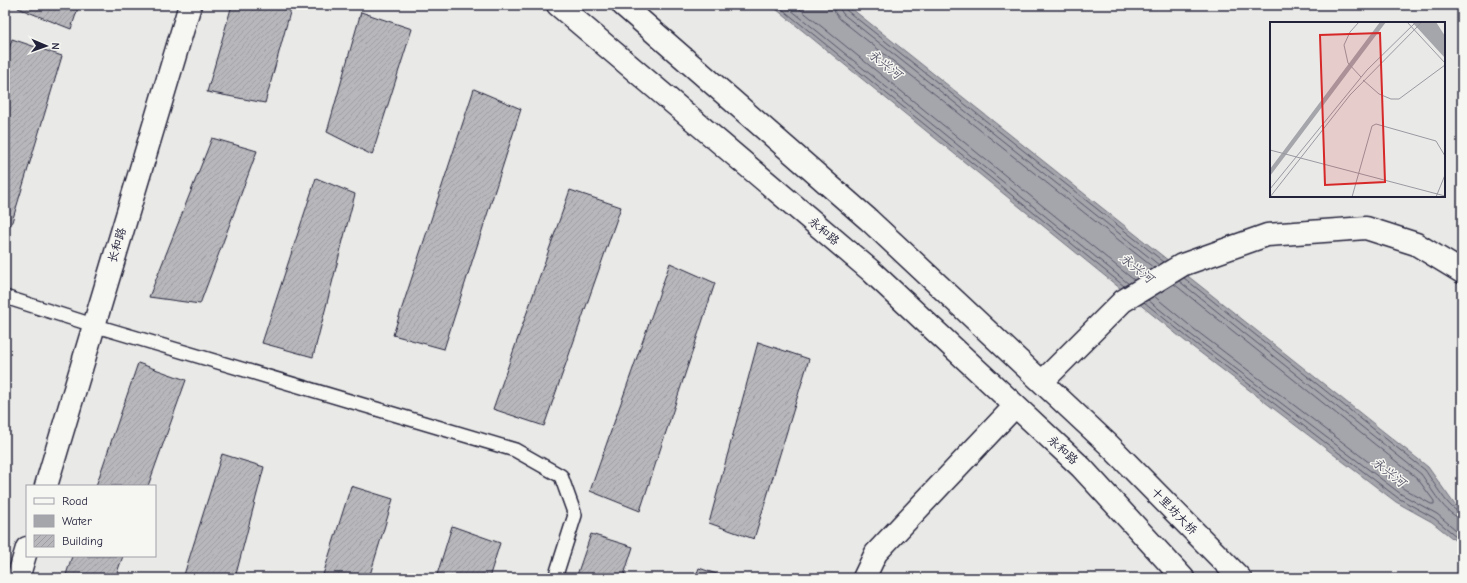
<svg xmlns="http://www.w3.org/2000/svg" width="1467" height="583" font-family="'Comic Neue','LXGW WenKai TC',sans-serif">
<defs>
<pattern id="building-hatch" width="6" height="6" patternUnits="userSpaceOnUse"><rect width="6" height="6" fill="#b8b8bc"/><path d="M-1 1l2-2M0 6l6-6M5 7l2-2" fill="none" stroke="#9e9ea2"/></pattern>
</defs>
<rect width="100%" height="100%" fill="#e9e9e7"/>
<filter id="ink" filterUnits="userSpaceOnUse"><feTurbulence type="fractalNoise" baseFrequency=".025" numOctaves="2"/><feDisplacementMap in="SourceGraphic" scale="8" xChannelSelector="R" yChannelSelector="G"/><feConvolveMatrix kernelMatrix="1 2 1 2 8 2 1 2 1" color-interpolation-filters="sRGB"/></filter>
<g filter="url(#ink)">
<path fill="#a5a5ac" stroke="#71717f" d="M771 5H847L1428 467 1455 505 1462 510V546L1432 522 1396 502 1185 341Z"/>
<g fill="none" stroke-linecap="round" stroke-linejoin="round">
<path stroke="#565668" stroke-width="1" d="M777 5 1124 286
M785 5 1129 284
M795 5 1134 280
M833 5 835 13 840 19 1154 268
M840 5V9L843 14 1159 265
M845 5 846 10 1164 262
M1184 278 1425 470C1433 481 1450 512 1462 513
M1179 281 1421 474C1430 486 1446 517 1462 518
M1154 296 1194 329 1404 489 1431 504H1434V501L1417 478 1174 284
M1148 300 1190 334 1401 494 1437 514 1462 535
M1144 302 1187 337 1398 498 1434 518 1462 541"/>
</g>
<path fill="url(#building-hatch)" stroke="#22223b" d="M19 5H79L71 29 18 8Z
M232 5H292L265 103 207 92Z
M361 12 412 29 372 155 327 132Z
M12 39 62 56 11 225 5 224V63Z
M474 89 521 109 444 349 393 335Z
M212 138 257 151 200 304 149 297Z
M316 178 355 194 313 357 262 343Z
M570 190 621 207 544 426 493 409Z
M670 263 715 283 640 511 590 491Z
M758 342 809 359 754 539 709 523Z
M138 363 186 380 148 486H96Z
M222 454 264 467 235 578H183Z
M351 486 393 499 369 578H322Z
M452 526 500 543 489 578H436Z
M591 534 633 547 623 578H576Z
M72 556H123L115 578H65Z
M699 568 728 578H695Z"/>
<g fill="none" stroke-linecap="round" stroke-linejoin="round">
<g stroke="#22223b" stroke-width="16">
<path id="lane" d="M5 297 93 325 515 450 561 476 575 515 555 578"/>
</g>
<g stroke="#22223b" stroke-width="25">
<path id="secondary" d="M558 5 870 270 1081 467 1183 578
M623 5 869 220 1108 444 1240 578
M1042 382 1123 301 1182 265 1267 235 1366 228 1416 244 1462 272
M46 486 190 5
M18 578 27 548
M864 578 876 553 1015 406"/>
</g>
<use href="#lane" stroke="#f6f6f2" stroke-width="13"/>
<use href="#secondary" stroke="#f6f6f2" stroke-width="22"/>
</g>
</g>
<g text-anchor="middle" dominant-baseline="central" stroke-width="3" stroke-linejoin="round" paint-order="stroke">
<g font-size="12" fill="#22223b" stroke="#f6f6f2">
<text transform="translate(824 231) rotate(40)">永和路</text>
<text transform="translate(117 245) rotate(-73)">长和路</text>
<text transform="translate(1063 450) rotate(43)">永和路</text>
<text transform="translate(1174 511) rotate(46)">十里坊大桥</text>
</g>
<g font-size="13" font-style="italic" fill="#565668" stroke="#f6f6f2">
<text transform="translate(885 64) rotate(39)">永兴河</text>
<text transform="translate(1137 268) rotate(39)">永兴河</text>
<text transform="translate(1389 472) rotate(39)">永兴河</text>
</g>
</g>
<g transform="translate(1270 22)">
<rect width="175" height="175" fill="#e9e9e7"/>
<path d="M110 0H116L0 154V147ZM142 0H166L175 14V36Z" fill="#a5a5ac"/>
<path fill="none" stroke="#9999a2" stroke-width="1" d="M89 0 80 10 74 23 78 41 91 55M137 0 175 41M93 58 109 72 121 77H129L175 43M0 128 175 174M0 167 97 48 146 0M0 175 80 73 152 0M82 175 102 104 106 102 166 119 175 134M166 175 175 153"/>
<path fill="#d62828" fill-opacity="0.15" stroke="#d62828" stroke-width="2" d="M110 11 115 160 55 163 50 13Z"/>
<rect width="175" height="175" fill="none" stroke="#22223b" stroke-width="2"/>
</g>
<rect width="1467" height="583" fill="none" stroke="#f6f6f2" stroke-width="20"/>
<rect x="10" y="10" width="1447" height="563" fill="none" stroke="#22223b" stroke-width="1.5" filter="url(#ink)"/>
<rect x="26" y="485" width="130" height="72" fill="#f6f6f2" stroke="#a1a1a9"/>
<rect x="34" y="498" width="20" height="6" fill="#f6f6f2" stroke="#a1a1a9"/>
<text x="62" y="505" font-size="12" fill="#22223b">Road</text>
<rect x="34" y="515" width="20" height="12" fill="#a5a5ac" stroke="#a1a1a9"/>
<text x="62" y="525" font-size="12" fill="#22223b">Water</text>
<rect x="34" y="535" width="20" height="12" fill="url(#building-hatch)" stroke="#a1a1a9"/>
<text x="62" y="545" font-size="12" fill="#22223b">Building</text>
<g transform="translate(46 46) rotate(92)" stroke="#f6f6f2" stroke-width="3" paint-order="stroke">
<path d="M0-3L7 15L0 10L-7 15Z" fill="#22223b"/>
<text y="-6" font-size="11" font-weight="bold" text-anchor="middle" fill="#22223b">N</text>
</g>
</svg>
